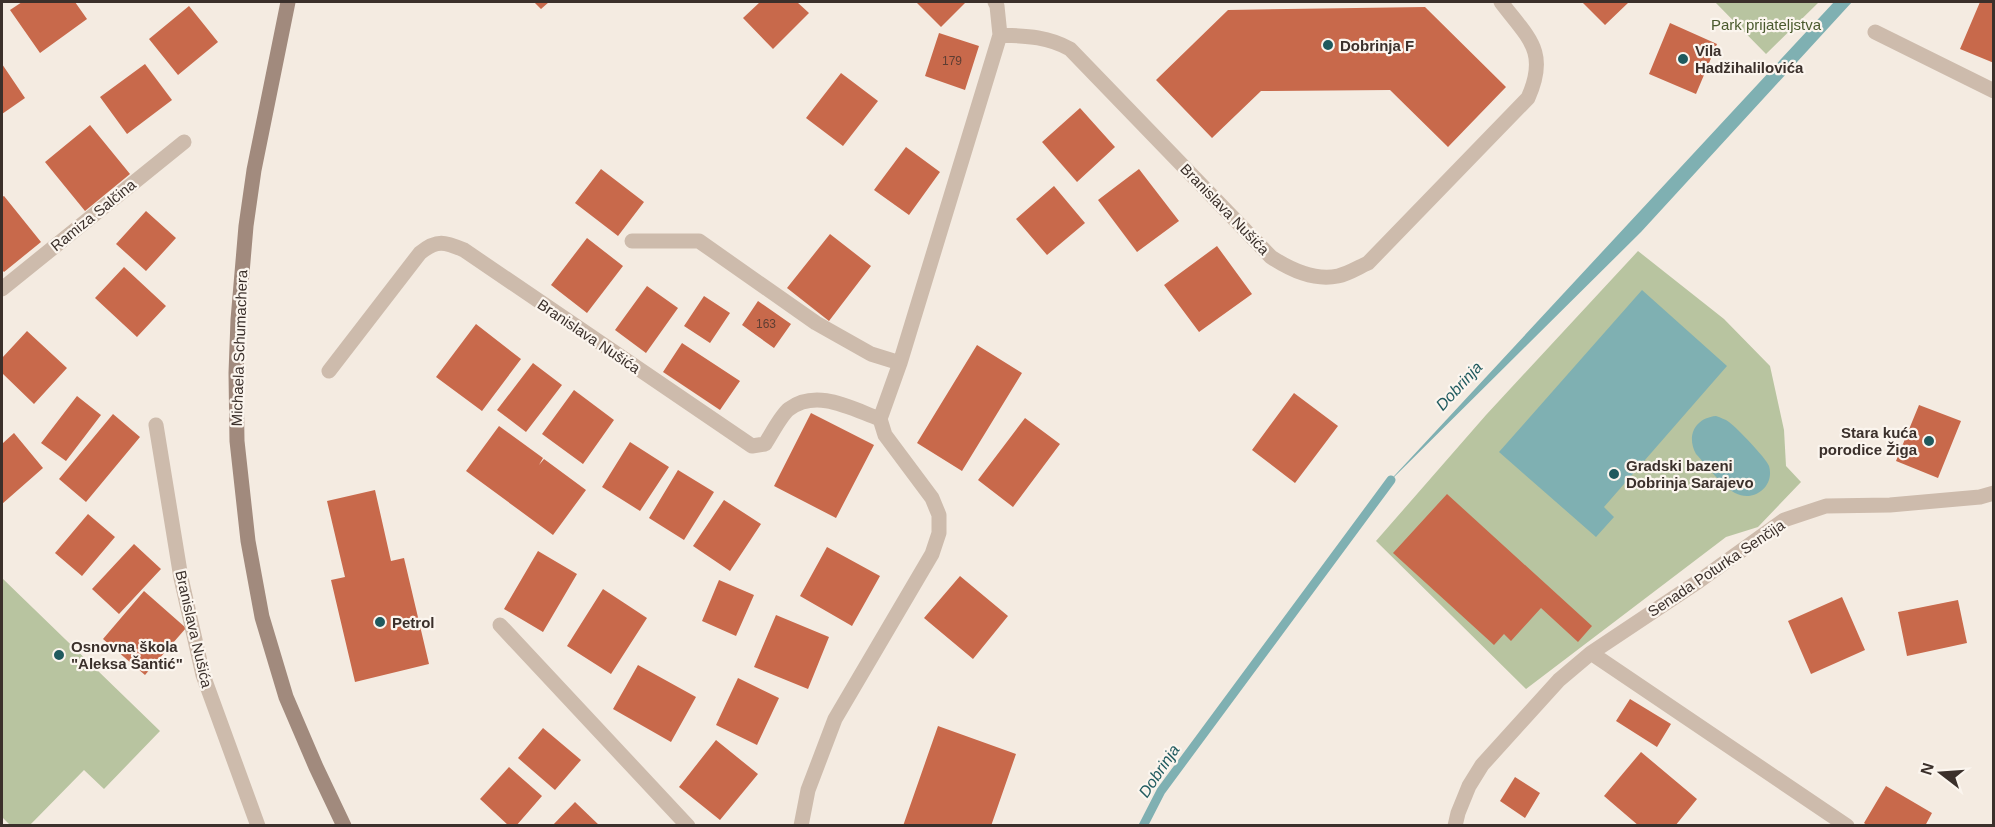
<svg xmlns="http://www.w3.org/2000/svg" width="1995" height="827" font-family="Arial,sans-serif">
<rect width="100%" height="100%" fill="#f4ebe1"/>
<path fill="#b8c4a0" d="M1715 2H1819L1766 54Z
M1638 251 1724 319 1770 366 1784 430 1786 466 1801 482 1758 527 1726 537 1526 689 1376 541 1486 415Z
M2 578 160 731 104 789 84 770 30 825H10L2 817Z"/>
<path fill="#7fb0b2" d="M1834 2H1852L1641 232 1383 488Z
M1642 290 1727 366 1604 507 1614 517 1596 537 1499 452Z
M1716 416C1721 418 1725 419 1729 422 1737 428 1766 458 1769 466 1775 486 1754 503 1735 493 1722 486 1707 466 1696 454 1686 436 1695 418 1716 416Z"/>
<g fill="none" stroke-linecap="round" stroke-linejoin="round">
<path stroke="#7fb0b2" stroke-width="9" d="M1143 826 1161 791 1391 480"/>
</g>
<path fill="#c8694b" d="M22 2H75L87 19 40 53 10 10Z
M534 2H549L541 9Z
M760 2H797L809 13 773 49 743 18Z
M916 2H966L941 27Z
M1582 2H1629L1605 25Z
M1980 2H1994V63L1960 49Z
M189 6 218 42 178 75 149 39Z
M1425 7 1506 87 1448 147 1390 90 1261 91 1212 138 1156 80 1228 10Z
M1670 23 1717 44 1696 94 1649 74Z
M939 33 979 46 965 90 925 76Z
M2 64 25 98 2 114Z
M145 64 172 100 127 134 100 97Z
M841 73 878 101 843 146 806 118Z
M1080 108 1115 147 1077 182 1042 142Z
M90 125 130 174 85 211 45 162Z
M906 147 940 172 909 215 874 190Z
M601 169 644 202 618 236 575 203Z
M1139 169 1179 221 1137 252 1098 200Z
M1054 186 1085 223 1047 255 1016 219Z
M4 196 41 242 4 272 2 270V197Z
M146 211 176 238 146 271 116 244Z
M830 234 871 266 829 321 787 288Z
M587 238 623 266 587 313 551 285Z
M1217 246 1252 294 1199 332 1164 285Z
M124 267 166 306 137 337 95 298Z
M647 286 678 308 646 353 615 330Z
M704 296 730 313 710 343 684 326Z
M758 301 791 324 774 348 742 325Z
M476 324 521 359 482 411 436 377Z
M27 331 67 368 34 404 2 373V358Z
M682 343 740 381 720 410 663 372Z
M977 345 1022 373 962 471 917 443Z
M533 363 562 385 526 432 497 410Z
M574 390 614 420 583 464 542 434Z
M1294 393 1338 426 1295 483 1252 450Z
M77 396 101 415 66 461 41 443Z
M1919 405 1961 421 1938 478 1896 461Z
M811 413 874 445 836 518 774 486Z
M113 414 140 437 86 502 59 479Z
M1025 418 1060 444 1013 507 978 480Z
M499 426 543 458 539 465 544 459 586 490 553 535 466 471Z
M14 433 43 468 2 504V444Z
M630 442 669 467 640 511 602 487Z
M678 470 714 492 684 540 649 518Z
M375 490 391 561 404 558 429 664 355 682 331 580 345 577 327 501Z
M1447 494 1592 626 1578 642 1541 608 1511 641 1504 634 1494 645 1393 553Z
M724 500 761 524 730 571 693 546Z
M88 514 115 537 82 576 55 553Z
M134 544 161 569 119 614 92 589Z
M827 547 880 576 852 626 800 596Z
M538 551 577 574 543 632 504 609Z
M960 576 1008 616 973 659 924 618Z
M719 580 754 595 736 636 702 621Z
M603 589 647 618 611 674 567 646Z
M144 591 186 628 145 675 103 639Z
M1842 597 1865 650 1811 674 1788 621Z
M1958 600 1967 643 1907 656 1898 612Z
M776 615 829 637 808 689 754 667Z
M638 665 696 697 671 742 613 709Z
M738 678 779 698 757 745 716 725Z
M1630 699 1671 724 1657 747 1616 721Z
M938 726 1016 754 991 826H903Z
M543 728 581 760 555 790 518 758Z
M716 740 758 774 720 820 679 787Z
M1641 752 1697 799 1675 826H1639L1604 796Z
M509 767 542 796 516 826H509L480 799Z
M1515 777 1540 793 1525 818 1500 801Z
M1886 786 1932 813 1925 826H1868L1864 823Z
M575 802 600 826H552Z"/>
<g fill="none" stroke-linecap="round" stroke-linejoin="round">
<path stroke="#cdbbac" stroke-width="15" d="M1875 32 1994 91
M1000 35C1025 36 1047 36 1070 49L1271 257C1291 270 1314 281 1338 276 1348 274 1359 267 1368 263L1528 98C1549 51 1528 38 1501 2
M632 241H699L816 323 871 354 900 363
M2 289 184 142
M329 371 420 253C437 239 445 242 464 250L752 446 765 444C771 435 781 415 789 409 817 388 852 409 880 419
M156 425 181 578 203 675 258 826
M500 625 688 826
M1591 653 1847 826
M801 826 808 790 835 719 932 554 939 533V515L932 498 885 435 880 419 900 363 1000 35 997 6 995 2
M1455 826 1458 813 1469 786 1482 765 1559 680 1591 653 1699 581 1784 520 1826 506 1890 505 1980 497 1994 493"/>
<path stroke="#a18a7d" stroke-width="15" d="M288 2 254 170 246 226 238 320 236 373 237 441 248 541 262 617 286 697 316 767 344 826"/>
</g>
<g fill="#1f5a5e" stroke="#fbf5ee" stroke-width="2">
<circle cx="1328" cy="45" r="6"/>
<circle cx="1683" cy="59" r="6"/>
<circle cx="1929" cy="441" r="6"/>
<circle cx="1614" cy="474" r="6"/>
<circle cx="380" cy="622" r="6"/>
<circle cx="59" cy="655" r="6"/>
</g>
<g text-anchor="middle" dominant-baseline="central" stroke-width="4.5" stroke-linejoin="round" paint-order="stroke">
<g font-size="12" fill="#5e3e33">
<text x="952" y="61">179</text>
<text x="766" y="324">163</text>
</g>
<g font-size="15" fill="#4a5a2e" stroke="#fbf5ee">
<text x="1766" y="24">Park prijateljstva</text>
</g>
<g font-size="15" font-weight="bold" fill="#3b302b" stroke="#fbf5ee" text-anchor="start">
<text x="1340" y="45">Dobrinja F</text>
<text x="1695" y="50">Vila<tspan x="1695" dy="17">Hadžihalilovića</tspan></text>
<text x="1917" y="432" text-anchor="end">Stara kuća<tspan x="1917" dy="17">porodice Žiga</tspan></text>
<text x="1626" y="465">Gradski bazeni<tspan x="1626" dy="17">Dobrinja Sarajevo</tspan></text>
<text x="392" y="622">Petrol</text>
<text x="71" y="646">Osnovna škola<tspan x="71" dy="17">"Aleksa Šantić"</tspan></text>
</g>
<g font-size="15" fill="#3b302b" stroke="#fbf5ee">
<text transform="translate(1225 209) rotate(46)">Branislava Nušića</text>
<text transform="translate(93 215) rotate(-39)">Ramiza Salčina</text>
<text transform="translate(589 336) rotate(34)">Branislava Nušića</text>
<text transform="translate(239 348) rotate(-88)">Michaela Schumachera</text>
<text transform="translate(1716 568) rotate(-34)">Senada Poturka Senčija</text>
<text transform="translate(194 629) rotate(77)">Branislava Nušića</text>
</g>
<g font-size="16" font-style="italic" fill="#1f5a5e" stroke="#fbf5ee">
<text transform="translate(1459 386) rotate(-47)">Dobrinja</text>
<text transform="translate(1159 771) rotate(-56)">Dobrinja</text>
</g>
</g>
<rect width="1995" height="827" fill="none" stroke="#3b302b" stroke-width="6"/>
<g transform="translate(1941 773) rotate(287)" stroke="#fbf5ee" stroke-width="4.5" paint-order="stroke">
<path d="M0-4.5L10 22L0 15L-10 22Z" fill="#3b302b"/>
<text y="-9" font-size="16" font-weight="bold" text-anchor="middle" fill="#3b302b">N</text>
</g>
</svg>
